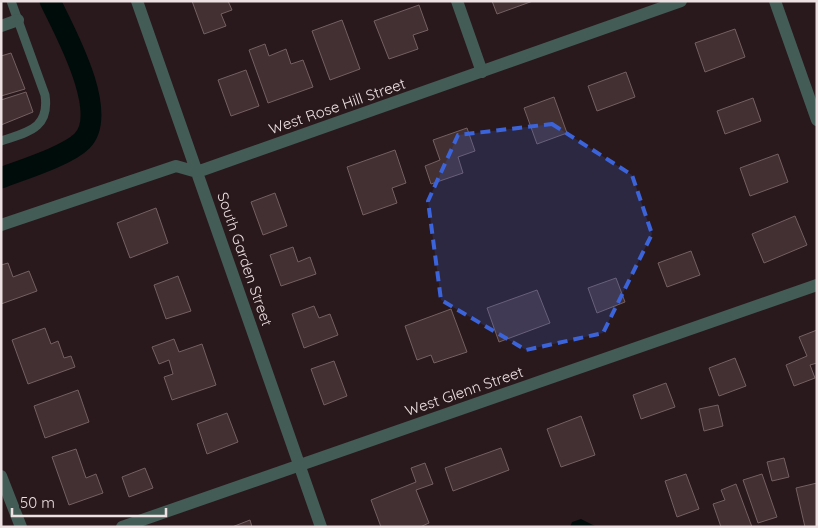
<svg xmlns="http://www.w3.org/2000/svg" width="818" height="528" font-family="Quicksand,sans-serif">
<rect width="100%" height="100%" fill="#29191c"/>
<path fill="#000c09" d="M581 519 597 527H570L572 522Z"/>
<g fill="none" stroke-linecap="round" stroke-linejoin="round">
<path stroke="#000c09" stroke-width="21" d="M1 178C21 170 67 156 82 141 110 113 65 32 50 1"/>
</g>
<path fill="#423033" stroke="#746063" d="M192 1H228L232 10 221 14 226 26 204 34Z
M492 1H533L497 14Z
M419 5 428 30 413 35 418 49 389 59 374 21Z
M342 20 360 69 330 80 312 31Z
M735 29 745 57 705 72 695 43Z
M265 44 269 56 286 49 291 64 303 60 313 87 268 103 249 50Z
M11 53 25 89 1 96V56Z
M246 70 259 106 231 116 218 80Z
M626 72 635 97 597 111 588 86Z
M26 92 33 112 1 125V100Z
M554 97 567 133 537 144 524 108Z
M753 98 761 121 725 134 717 111Z
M467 128 475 151 458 157 463 173 431 184 425 166 440 160 433 140Z
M395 150 406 183 392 188 397 203 363 215 347 167Z
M778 154 788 182 750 196 740 168Z
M275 193 287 226 263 235 251 202Z
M156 208 168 243 130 258 117 223Z
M795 216 807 245 764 263 752 234Z
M293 247 298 262 310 257 316 274 281 286 270 255Z
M691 251 700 275 667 287 658 263Z
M8 263 13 277 29 271 37 291 1 304V265Z
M178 276 191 311 166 319 154 285Z
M616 278 625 302 597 313 588 288Z
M537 290 550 323 499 342 487 308Z
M314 306 319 318 330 314 338 335 304 348 292 314Z
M451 309 467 352 434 363 431 355 417 360 405 326Z
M45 328 51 344 58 341 64 358 71 356 75 367 28 384 12 340Z
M817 330V363L810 365 815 378 794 386 786 365 807 356 799 337Z
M174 339 179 352 202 344 216 385 172 400 164 377 173 374 169 360 159 364 152 347Z
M735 358 746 386 719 396 709 368Z
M334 361 347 396 324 405 311 369Z
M666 383 675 407 641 419 633 395Z
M78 390 89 422 45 438 34 406Z
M718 405 723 426 704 431 699 409Z
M227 413 238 442 207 454 197 424Z
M581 416 595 455 561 467 547 429Z
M501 448 509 470 453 491 445 468Z
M76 449 86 478 96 474 103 493 69 505 52 457Z
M784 458 789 477 772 481 767 462Z
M425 463 433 484 416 490 429 523 420 527H381L371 500 416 482 411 468Z
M145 468 153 488 129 497 122 477Z
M686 474 699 509 677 517 665 481Z
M762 474 777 517 758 523 743 480Z
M817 483V527H805L796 488Z
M736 484 752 527H721L713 504 725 500 721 490Z
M250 520 252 527H232Z"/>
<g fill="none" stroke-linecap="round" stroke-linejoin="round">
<path stroke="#445c56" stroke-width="9" d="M1 141C27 132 50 129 45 95L11 1"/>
<path stroke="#445c56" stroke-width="12" d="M137 1 321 527
M457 1 482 72
M775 1 817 120
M1 26 18 20
M1 225 176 166 197 172 681 1
M1 476 21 527
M122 527 817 285"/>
</g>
<path fill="#3c64da" fill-opacity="0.2" stroke="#3c64da" stroke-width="4" stroke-dasharray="10 6" stroke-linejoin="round" d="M552 124 632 175 652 234 603 333 526 350 441 300 428 201 458 135Z"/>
<g text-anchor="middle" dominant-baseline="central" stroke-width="4" stroke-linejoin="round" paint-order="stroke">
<g font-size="15" fill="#ede1e3" stroke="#29191c">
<text transform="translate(337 106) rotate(-19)">West Rose Hill Street</text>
<text transform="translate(245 259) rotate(71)">South Garden Street</text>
<text transform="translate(464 391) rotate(-19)">West Glenn Street</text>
</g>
</g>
<rect width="818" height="528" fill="none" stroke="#ede1e3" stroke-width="5"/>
<path d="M12 508v8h154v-8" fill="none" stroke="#ede1e3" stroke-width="2.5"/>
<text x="20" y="508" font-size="15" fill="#ede1e3" stroke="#29191c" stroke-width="4" paint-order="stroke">50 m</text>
</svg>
